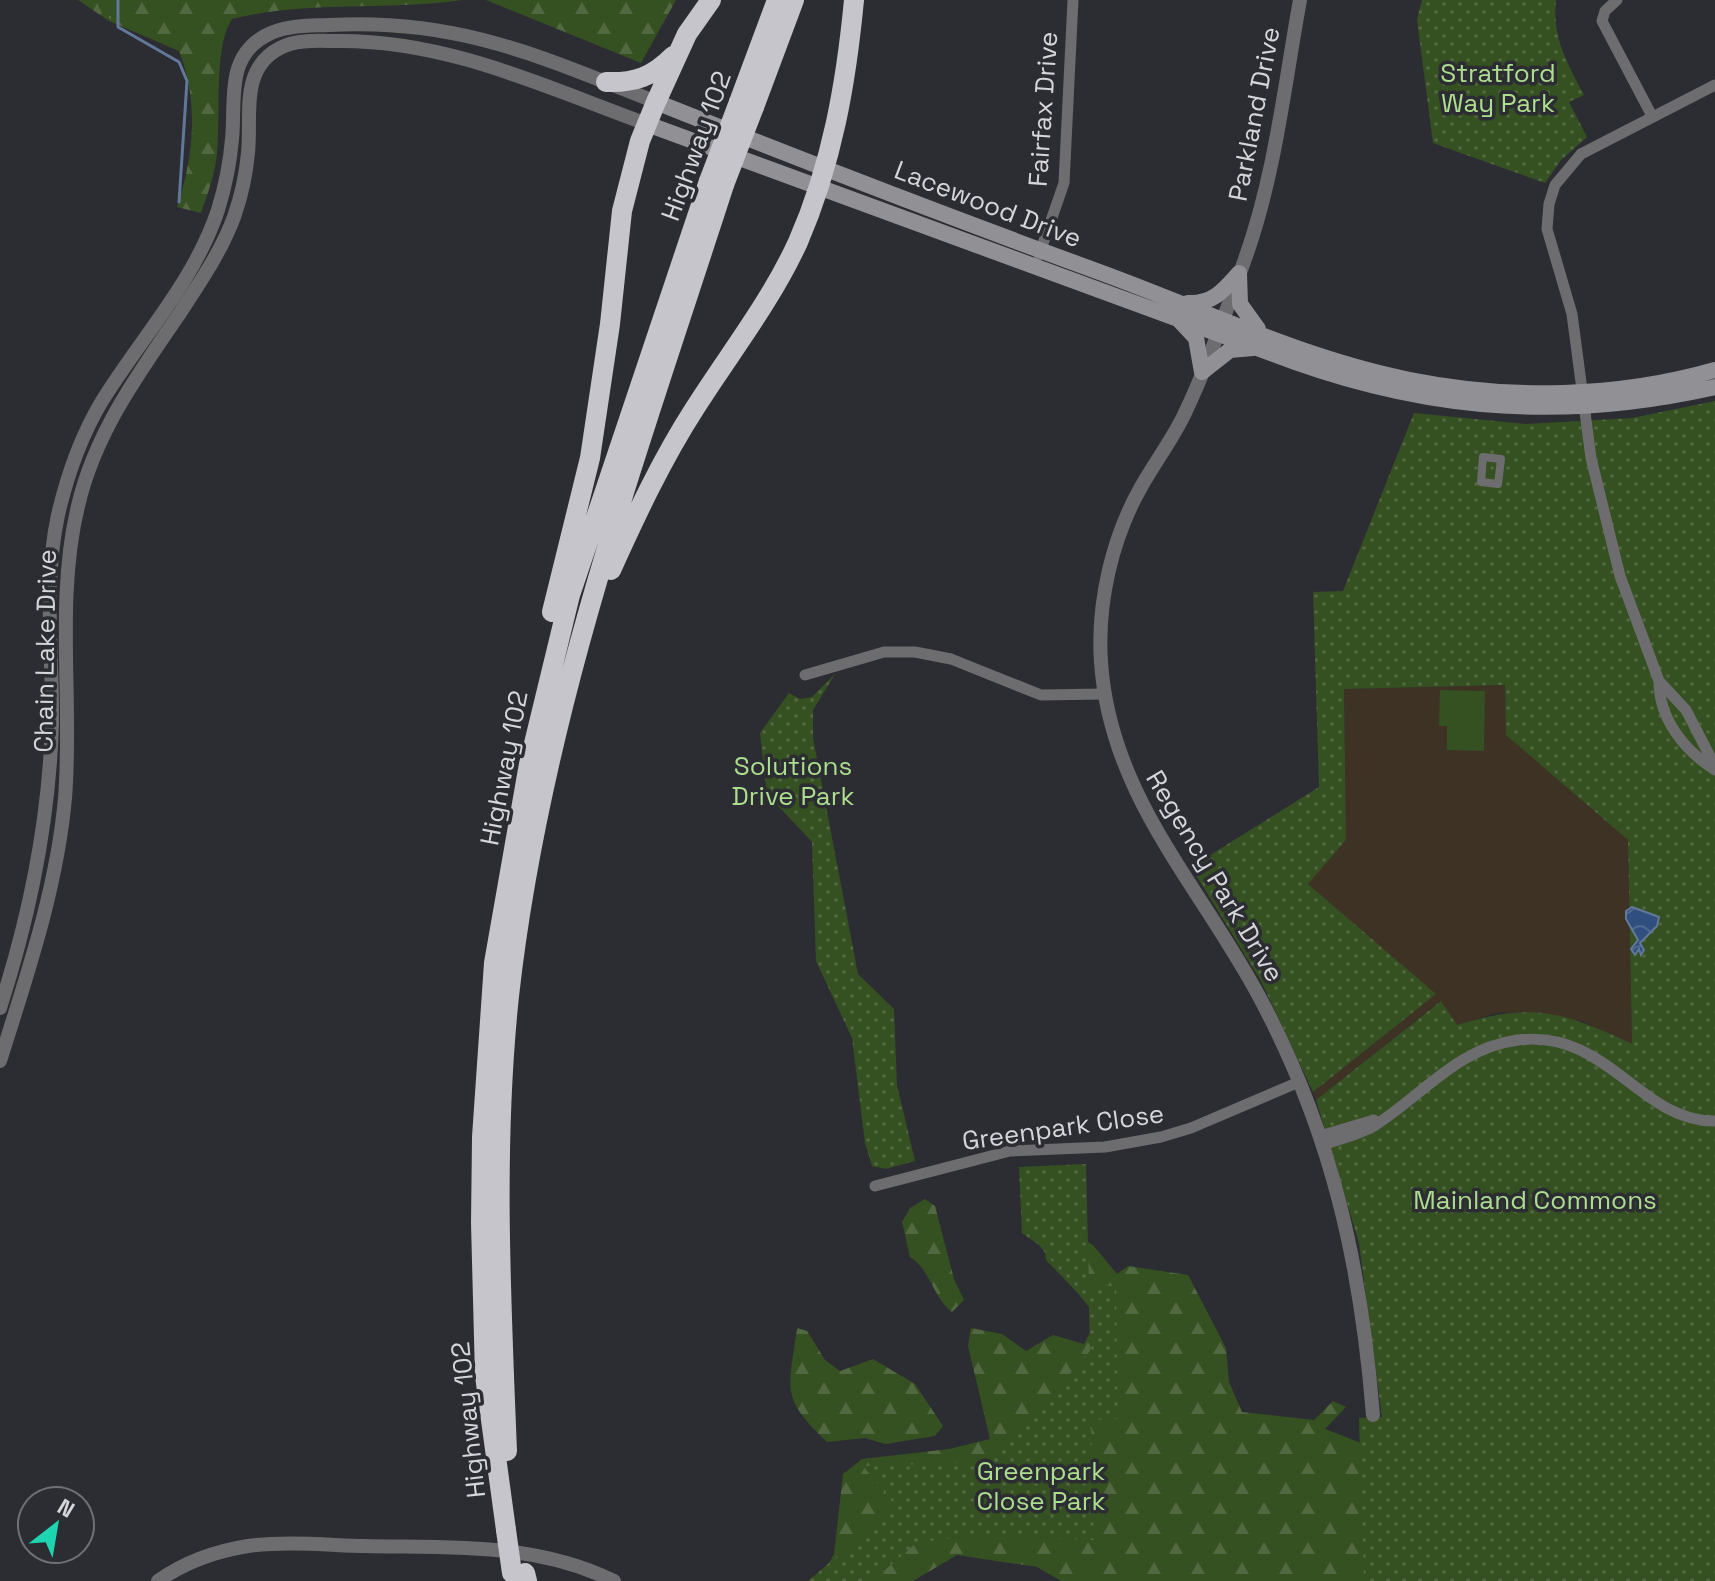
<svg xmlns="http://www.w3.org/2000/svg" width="1715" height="1581" font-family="'Space Grotesk',sans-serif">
<defs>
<pattern id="forest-firs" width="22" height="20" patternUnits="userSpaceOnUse" patternTransform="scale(2)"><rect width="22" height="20" fill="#355021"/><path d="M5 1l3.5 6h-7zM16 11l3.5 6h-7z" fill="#526841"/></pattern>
<pattern id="wetland-marsh" width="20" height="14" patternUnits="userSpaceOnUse" patternTransform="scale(2)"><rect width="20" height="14" fill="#355021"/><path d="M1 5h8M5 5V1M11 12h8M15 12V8" fill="none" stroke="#526841"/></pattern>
<pattern id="park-dots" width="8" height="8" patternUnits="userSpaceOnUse" patternTransform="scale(2)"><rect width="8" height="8" fill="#355021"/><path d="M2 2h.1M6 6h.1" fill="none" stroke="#526841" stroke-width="1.8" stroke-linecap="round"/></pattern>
<pattern id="water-waves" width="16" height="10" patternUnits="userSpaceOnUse" patternTransform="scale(2)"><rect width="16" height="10" fill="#314f7e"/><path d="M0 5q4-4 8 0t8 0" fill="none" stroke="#4e6890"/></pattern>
</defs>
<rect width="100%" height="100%" fill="#2c2d32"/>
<path fill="#3e3224" d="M1505 685 1507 735 1628 840 1632 1045 1582 1021 1500 1012 1457 1025 1440 1001 1316 1100 1313 1092 1435 994 1307 883 1346 840 1344 689Z"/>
<path fill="url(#forest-firs)" d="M78 0H462C385 11 308 0 232 19 213 47 221 117 217 153 215 174 208 193 201 213L177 207C194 157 199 100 179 51L109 21Z
M486 0H676L641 63Z
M925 1199 935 1206 954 1279 964 1300 952 1312C933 1298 931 1270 910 1257L902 1222 910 1208Z
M1074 1234 1093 1245 1117 1274 1128 1266 1188 1275 1226 1348 1229 1382 1242 1412 1314 1420 1333 1401 1346 1407 1325 1429 1715 1581H1061L1037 1567 957 1555 913 1581H819L834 1554 843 1474 862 1459 949 1449 990 1439 968 1346 971 1328 1002 1334 1026 1351 1053 1335 1084 1344 1099 1315 1046 1260 1044 1243Z
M797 1328 807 1331 825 1360 840 1371 873 1359 915 1384 943 1426 935 1436 885 1444 865 1438 827 1442C779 1396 789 1390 797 1328Z"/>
<path fill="url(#wetland-marsh)" d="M96 0H123L114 21 102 14Z"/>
<path fill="url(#park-dots)" d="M1422 0H1556C1552 38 1567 62 1584 95L1569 102 1587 137 1561 160 1545 183 1433 143 1417 20Z
M1715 401V1581H1364L1359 1418 1382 1417 1359 1243 1316 1100 1441 1001 1457 1025C1533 1002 1562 1011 1632 1044L1628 840 1506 735 1505 685 1344 689 1346 840 1308 884 1436 994 1313 1092 1261 981 1191 867 1319 787 1313 592 1343 591 1414 413 1526 424 1632 418Z
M835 674 813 710V738L858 974 894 1009 897 1085 915 1161 886 1169 872 1166 865 1143 852 1038 816 961 812 842 767 794 760 733 789 693 800 699 812 697Z
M1086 1164 1089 1286H1116L1118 1419 1091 1420 1094 1540 983 1535 929 1541 914 1545 872 1581H808L896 1506 863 1466 992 1462 1090 1351 1089 1307 1039 1245 1022 1233 1019 1167Z"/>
<path fill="#355021" d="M1493 100 1503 111 1488 125 1477 113Z
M1440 690 1485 691 1484 751 1447 750V726H1439Z"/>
<path fill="url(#water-waves)" stroke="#62789a" stroke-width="2" d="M1632 907 1659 917 1657 926 1640 943 1644 950 1641 955 1639 949 1635 955 1631 949 1638 940 1626 919V911Z"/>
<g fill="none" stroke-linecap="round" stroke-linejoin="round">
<path stroke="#62789a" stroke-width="3" d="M118 0V27L179 62 187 81 179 202"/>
<path stroke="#6d6d6f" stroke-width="8" d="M1483 457 1501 459 1498 484 1481 482Z"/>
<path stroke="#6d6d6f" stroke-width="11" d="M1617 0 1605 11 1602 21 1652 116
M1715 85 1581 154 1555 185 1549 204 1547 229 1572 314 1591 458 1620 576 1659 681C1659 719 1684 750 1715 770
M1039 255 1064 183 1073 0
M805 675 884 652H915L951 659 1041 695 1104 694
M1659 681 1686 710 1715 766
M1320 1136 1374 1120
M1323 1145C1340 1139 1358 1135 1374 1126 1423 1095 1457 1048 1518 1040 1608 1029 1640 1122 1715 1121
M875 1186 1010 1151 1105 1147 1161 1137 1191 1128 1299 1082"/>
<path stroke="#6d6d6f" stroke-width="14" d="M1300 0C1284 88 1275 175 1245 259 1226 311 1208 365 1184 415 1172 440 1155 462 1141 487 1112 538 1097 603 1101 662 1110 797 1201 886 1261 1000 1332 1134 1361 1265 1373 1415
M0 1008C30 915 49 822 52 724 53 655 43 585 58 515 67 476 81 436 102 401 141 338 194 282 218 210 225 187 230 164 232 139 236 102 225 58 265 36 284 25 308 26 329 25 458 18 539 56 656 102
M0 1061C27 975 57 888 65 798 73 701 55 601 78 506 95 433 138 374 180 313 200 282 221 252 234 217 241 197 246 175 248 153 252 116 239 69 280 48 297 39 319 41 338 41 448 40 545 87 647 124
M158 1581C185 1562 216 1551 248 1546 286 1541 326 1545 364 1546 450 1548 535 1542 614 1581"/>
<path stroke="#919095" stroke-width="16" d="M656 102C804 161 952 218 1102 273 1203 310 1304 359 1410 380 1510 400 1617 398 1715 370
M647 124 1295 362C1436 412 1569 420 1715 387
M1239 273 1240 304 1258 329
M1188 303C1213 304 1224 290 1239 273
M1180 321 1196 338 1202 372
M1202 372 1230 350 1253 348"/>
<path stroke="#c6c5cb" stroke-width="20" d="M606 82C635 83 652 77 673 56
M739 102 777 0
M754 107 794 0
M611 570C636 515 662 459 695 408 730 353 771 301 798 242 832 164 846 84 854 0
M552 612 590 458 610 324 622 211 640 141 656 102 687 34 711 0
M507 1451C501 1300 493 1147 509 996 540 717 638 451 724 185
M506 1530 485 1376 481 1223 482 1137 494 963 529 764 570 595 709 181
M525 1573 527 1581"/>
<path stroke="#c6c5cb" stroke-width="20" d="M709 181 739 102
M724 185 754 107
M506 1530 512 1573"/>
</g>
<g text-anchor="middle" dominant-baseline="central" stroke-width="7" stroke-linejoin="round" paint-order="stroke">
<g font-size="26" fill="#addd8e" stroke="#2c2d32">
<text x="1498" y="73">Stratford<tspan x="1498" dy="30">Way Park</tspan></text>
<text x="793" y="766">Solutions<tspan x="793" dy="30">Drive Park</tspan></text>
<text x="1535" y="1200">Mainland Commons</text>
<text x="1041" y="1471">Greenpark<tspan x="1041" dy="30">Close Park</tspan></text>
</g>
<g font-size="26" fill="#d6d6da" stroke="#2c2d32">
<text transform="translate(1043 109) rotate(-86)">Fairfax Drive</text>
<text transform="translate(1254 114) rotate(-79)">Parkland Drive</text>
<text transform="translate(696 146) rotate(-70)">Highway 102</text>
<text transform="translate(988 204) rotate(21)">Lacewood Drive</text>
<text transform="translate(45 651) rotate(-89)">Chain Lake Drive</text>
<text transform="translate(504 768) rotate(-79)">Highway 102</text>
<text transform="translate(1215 876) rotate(59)">Regency Park Drive</text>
<text transform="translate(1063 1127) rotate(-8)">Greenpark Close</text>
<text transform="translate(468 1420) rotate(-96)">Highway 102</text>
</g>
</g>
<g transform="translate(56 1525) rotate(31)"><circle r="38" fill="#2c2d32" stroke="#707175" stroke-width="2"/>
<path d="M0-6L14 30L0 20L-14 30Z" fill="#1ed5b1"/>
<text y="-12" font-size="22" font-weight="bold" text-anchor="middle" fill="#d6d6da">N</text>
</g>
</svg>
